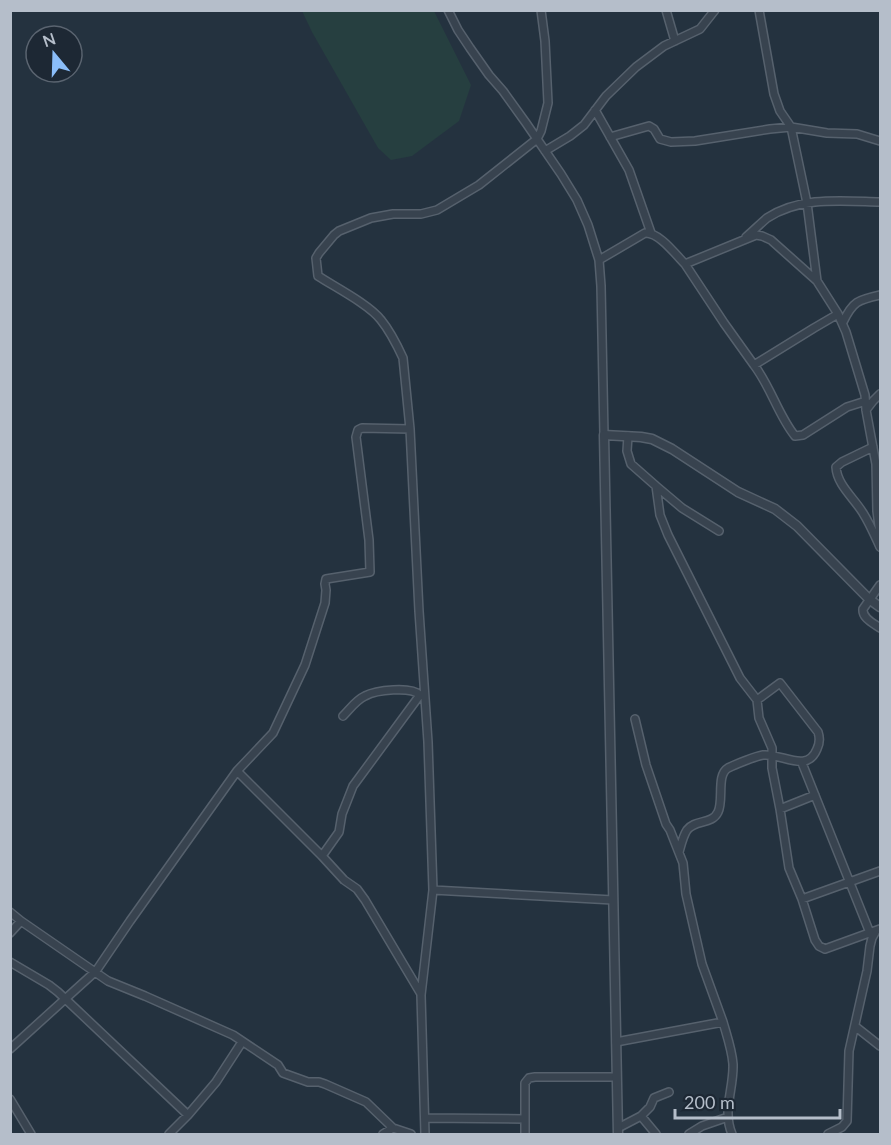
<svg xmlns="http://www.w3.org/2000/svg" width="891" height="1145" font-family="Lato,sans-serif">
<rect width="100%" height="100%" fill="#24323f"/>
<path fill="#263f40" d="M302 11H434L471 85 459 121 412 156 391 160 378 148 312 32Z"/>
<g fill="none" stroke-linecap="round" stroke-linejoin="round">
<path stroke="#395068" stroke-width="1.5" d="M871 618 880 623"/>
<g stroke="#56616d" stroke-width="10">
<path id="minor" d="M448 10 458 30 470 48 489 75 503 91 526 123 561 174 577 200 588 225 599 260 601 286 604 435
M666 10 675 41
M759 10 774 94 780 111 791 127 807 203 817 281
M595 110 629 170 651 233
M610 137 649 126 654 129 660 139 671 142 695 141 770 129 791 127 827 133 857 134 880 141
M545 151 570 136 584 125 606 96 636 67 664 46 700 29 715 10
M746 237C753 231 760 224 767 218 801 196 842 201 880 202
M599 260 645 233C659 232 675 254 685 264L756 235 762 236 771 240 817 281 838 314 846 332 865 395 866 410 876 464 877 511 880 534
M685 264 724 323 754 365 814 328 838 314
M843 322C853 301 858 300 880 295
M754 365C771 387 778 415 795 436L803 435 847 407 866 401
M866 410 873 401 880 394
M628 436 627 451 631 464 656 486 660 515 668 535 740 678 757 700 759 718 772 748V768L780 809 789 868 802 899 815 940 819 946 825 949 880 929
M873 447 842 462 836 467C837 485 854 498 863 513 870 524 875 536 880 547
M656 486 682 508 719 531
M880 585 863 609C862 618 873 623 880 628
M343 716C350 709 356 700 365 696 376 690 411 686 420 695
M802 763 870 933
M237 771 322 856 339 832 342 814 353 786 420 695 424 694
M780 809 815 795
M679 852C681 845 683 836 687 830 695 819 712 825 718 812 724 800 716 775 728 768 734 765 756 756 763 755 782 753 807 774 817 749 820 743 820 738 818 732L780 683 757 700
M322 856 344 880 357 889 365 900 421 994
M433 890 613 900
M802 899 880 871
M10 912 21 921
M10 933 21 921 108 981 145 996 233 1035 278 1065 283 1073 308 1082H319L325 1084 366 1102 393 1128 411 1134
M10 962 49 985 58 992 188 1115
M723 1022C727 1036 732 1050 733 1064 734 1088 722 1111 732 1134
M856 1027 880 1046
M616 1042 723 1022 702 964 686 894 683 863 670 830 666 824 646 765 635 719
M10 1049 96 971 130 921 237 771 273 733 305 665 325 603 326 590 325 584 326 579 370 572 369 540 356 437 358 430 362 428 410 429
M10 1099 31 1134
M641 1116 656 1134
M425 1118 524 1119
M618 1128 641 1116 650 1107 654 1098 669 1092
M169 1134 188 1115 216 1082 242 1042
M383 1134 393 1128
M425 1134 421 995 433 890 428 742 419 611 410 429 403 358C397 345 390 331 381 320 370 305 335 287 318 276L316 258 319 253 334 235 339 231 371 218 393 214H421L437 210 479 185 537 139 541 131 548 103 545 41 541 10
M525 1134V1083L529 1078 535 1077H616
M689 1134 702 1126 728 1117
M828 1134 842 1127 847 1121 849 1051 867 971 870 946 872 938 876 931"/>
</g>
<g stroke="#56616d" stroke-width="11">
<path id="tertiary" d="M618 1134 604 435 641 437 652 439 672 449 738 492 775 509 797 526 869 599 880 607"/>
</g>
<use href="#minor" stroke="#38434f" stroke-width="7"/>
<use href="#tertiary" stroke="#38434f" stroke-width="8"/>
</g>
<rect width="891" height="1145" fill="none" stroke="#b5beca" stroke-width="24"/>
<g transform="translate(54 54) rotate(341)"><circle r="28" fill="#1d2834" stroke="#5a6470" stroke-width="1.5"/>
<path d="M0-4.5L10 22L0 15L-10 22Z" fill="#8abdf9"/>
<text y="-9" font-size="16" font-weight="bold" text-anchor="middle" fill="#b5beca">N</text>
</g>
<path d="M675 1109v9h165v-9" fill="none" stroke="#b5beca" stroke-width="3"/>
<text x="684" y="1109" font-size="18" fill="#b5beca" stroke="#1d2834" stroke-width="4.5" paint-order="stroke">200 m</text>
</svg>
